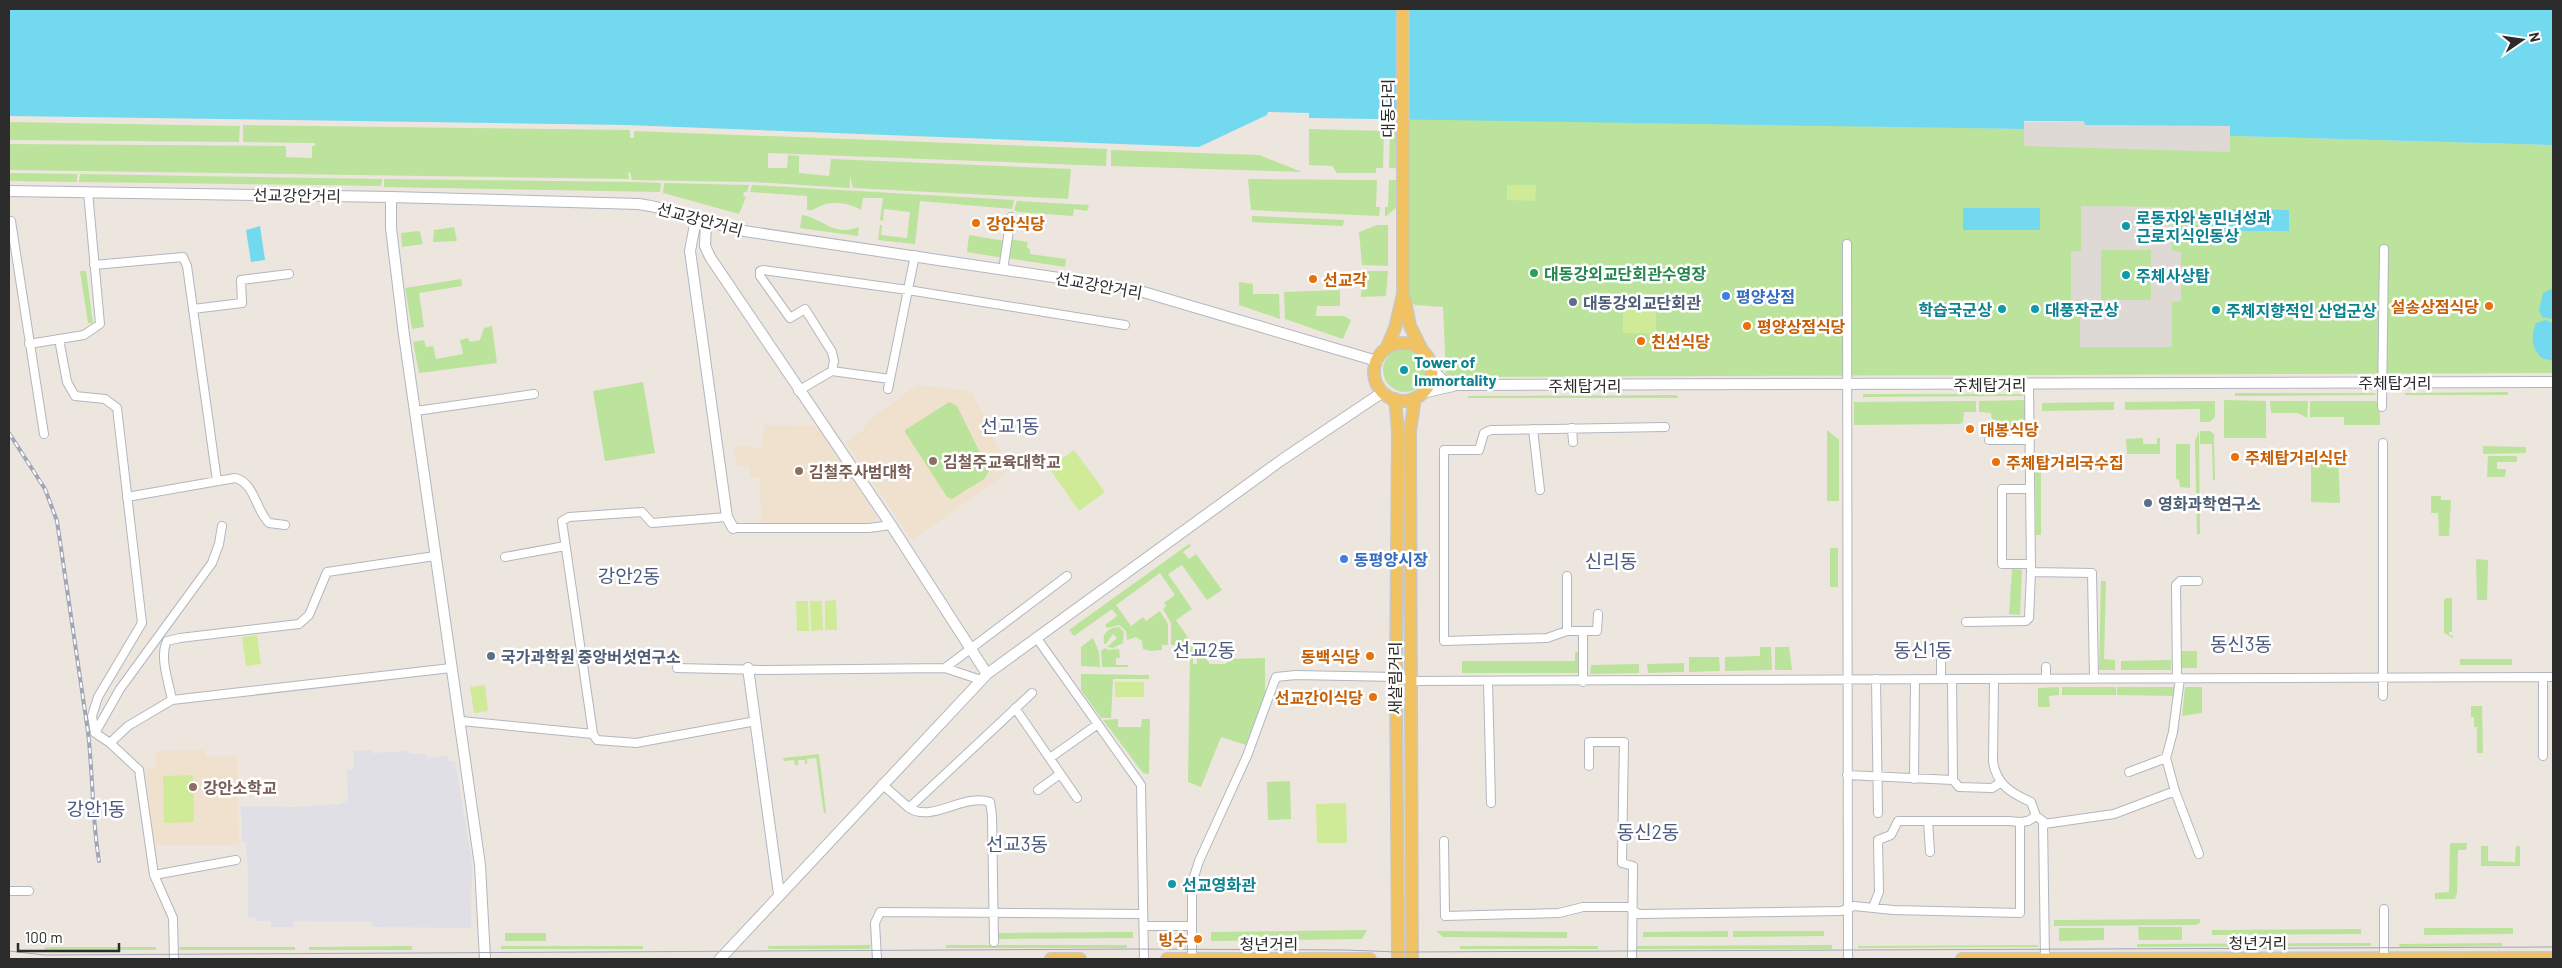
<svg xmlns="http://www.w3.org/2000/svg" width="2562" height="968" font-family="Barlow,'Noto Sans KR',sans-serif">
<rect width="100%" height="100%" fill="#ede6de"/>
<path fill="#e0dfe6" d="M370 750 373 753 409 751 410 754H426L428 758 448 755 449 761H455L472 863 471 928 372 927 371 922 294 921V927H271V921H256V918L248 917V874L246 843 242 842 241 806 295 807 340 804 348 800 347 770 354 769V751Z"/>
<path fill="#efe1ce" d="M917 385 971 391 993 433 991 435 1010 467 1001 478 912 540 846 442 863 430 869 420Z
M765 425 818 426 878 518 869 524H761L760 477H750L749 466H736L734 445 761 448Z
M205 750 206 757 237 756 239 845H155L145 769 156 768V751Z"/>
<path fill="#bbe39b" d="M1410 118 2023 129 2085 121V125L2169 127V124L2230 136 2553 145V373L1449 377 1446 373 1443 307 1415 305 1410 301V169L1389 168 1390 131H1410Z
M9 122 240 126 239 142 9 140Z
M243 125 630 130V138H634V131L1107 149 1106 166 768 153V168H787L788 155 799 156V173L829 176 831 159 1071 169 1068 199 853 188 850 176V188L752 182 632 180 630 172 628 173 629 179 9 170V144L286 146V157L312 158V146H315V143L243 142Z
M1309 129 1384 131 1383 168H1376V173H1337L1332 166 1309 165Z
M1111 150 1259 155 1302 172 1111 166Z
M9 173 77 174V182L9 181Z
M80 174 382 179 381 186 79 182Z
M384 179 632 182 661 183 660 192 384 187Z
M1248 179 1377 180 1376 207H1380L1379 216 1251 210Z
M1389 180H1397V207L1385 217V207H1388Z
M664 183 749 185 747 192H744L743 196 746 197 739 214 663 193Z
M752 185 1014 200 1012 209 920 201 915 244 878 240 880 225H882L881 235 907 238 910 212 884 209 883 221 880 220 883 198H863L861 210C851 203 833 201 822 205 816 208 813 211 807 210V196L750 192Z
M1017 201 1089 205 1087 211 1074 209 1073 216 1018 212 1014 210Z
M802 215C822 218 833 237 859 227L858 236 800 228Z
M1252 216 1344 220 1343 226 1252 222Z
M1377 225H1388V266L1362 265 1359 232Z
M454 227 457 241 433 242 434 230Z
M418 231 420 232 423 244 402 247 401 233Z
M969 235 1005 241 1003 258 967 252Z
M1009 239 1028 242 1027 248 1030 249V254L1066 259 1065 267 1007 258Z
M80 271H86L93 323H88Z
M1362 271H1388L1386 296 1361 297Z
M461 279 462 286 419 293 424 327 412 329 405 288Z
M1239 282 1253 284V294H1279L1280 319 1239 305Z
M1340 290V306H1317L1316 316H1344L1351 320 1343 339 1285 319 1284 292Z
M492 326 497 363 419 373 413 342 424 340 426 347 433 346 436 359 463 354 460 340 468 338 470 342 480 340 484 328Z
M1383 370a22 22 0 1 1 44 0a22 22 0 1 1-44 0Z
M643 382 655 453 605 461 593 391Z
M2508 392V395H2405V393Z
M2235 393H2374L2377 395 2235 396Z
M1863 394H2024V396L1863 397Z
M1676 395 1679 398H1468V396Z
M2026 400V429L2021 433 1994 432 1991 413 1979 412V401Z
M2224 400 2266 401V438H2224Z
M1976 401V412H1964L1963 422 1960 424 1854 425V402Z
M2215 401V417L2210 422H2200V409L2125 410V402Z
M2270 401H2308L2307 418 2298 413H2271Z
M2310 401H2376L2380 404V425H2344V417H2310Z
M949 402 957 406 989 471 984 479 952 499 947 497 905 432V430Z
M2114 402V410L2042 411V403Z
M1827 430 1839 440V501H1827Z
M2199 431 2200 534H2197L2195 441Z
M2200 431H2210L2214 434 2215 480H2213L2212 444H2200Z
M2143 438V444H2157V438H2160V454H2127L2126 439Z
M2176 444H2190V488L2180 487 2179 480 2176 479Z
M2483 446 2526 447V453L2483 454Z
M2311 452H2338L2340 503 2311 502Z
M2488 456H2517V462H2497V469H2506L2505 477H2487Z
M2035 459H2041V535H2036Z
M2431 496H2441V500H2451L2449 536H2439L2438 513H2431Z
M1189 544 1191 546 1183 552 1189 559 1196 554 1222 590 1207 600 1182 565 1168 574 1192 609 1176 620 1193 645V664H1197V656L1201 652 1210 664H1225L1230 659 1265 658V693L1246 745 1221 737 1201 787 1188 782 1190 651H1176V645H1171V623L1163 609 1166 606 1164 603 1175 595 1160 573 1116 605 1131 626 1143 617 1146 621 1160 611 1168 624V645H1162V650L1150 651 1143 649 1142 641 1136 637 1127 640 1126 631 1119 625 1107 628 1105 625 1117 616 1112 609 1074 636 1069 630Z
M1830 548H1838V587H1830Z
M2476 559 2488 560 2487 600H2477Z
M2012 569 2022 570 2020 615 2009 614Z
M2101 581H2106L2104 659 2115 660V670H2099Z
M2446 598H2452V632H2449V635L2453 636V638L2444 633V601Z
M1119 627 1124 632 1123 643 1113 648 1107 647 1117 638 1113 634 1105 645C1100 634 1109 627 1119 627Z
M1093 638 1099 652 1100 667 1081 666V647Z
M1760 647H1771L1772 670 1725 671V657L1760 656Z
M1775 647H1789L1792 670H1775Z
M1105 648 1109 650 1119 649 1120 658H1116V665H1128V667H1102L1101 651Z
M2181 651H2197V668H2181Z
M1575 652H1579V673H1462V661H1575Z
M1689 657H1719L1720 671 1689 672Z
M2460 659H2512V665H2460Z
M2171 660V670H2121V661Z
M1684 663V672L1648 673 1647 664Z
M1639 664V673L1590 674 1591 665Z
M1081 674 1149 675V679H1113L1111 718H1101L1081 690Z
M2059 687V695L2049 696 2050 707H2038V688Z
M2062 687H2116V695H2062Z
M2117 687H2176V696L2117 695Z
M2185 687H2202V713L2182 716Z
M1304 689 1345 690V696L1303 695Z
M2471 706H2482L2483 753H2477V727H2474V717H2471Z
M1118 719V727H1141L1142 719H1150L1149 774 1143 773 1103 720Z
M819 754 826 812 824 814 816 758 807 759V764H805V760H798V765H795L794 760 784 761 783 758Z
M1290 781 1291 819 1268 820 1267 782Z
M2450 843H2467L2466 850H2458L2457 893 2455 899H2435V893L2449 892Z
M2481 846H2488V861L2515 862 2516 846H2520V866H2481Z
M2200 919V923L2195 925 2054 926V920Z
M2138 927H2182V940H2139Z
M2059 928H2104V940L2059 941Z
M2424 928H2513V934L2424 935Z
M2361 929V934L2212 935V930Z
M1367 930 1362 939 1211 941V932Z
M1436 931 1567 932V938L1443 937Z
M1728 931V937H1643V932Z
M1733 931H1824V936L1733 937Z
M1133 932V938L998 939V933Z
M505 933H546V941H505Z
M2371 943V946L2137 947V944Z
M2502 943V946L2400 947 2399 944Z
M871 945 869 949H769L767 946Z
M946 945H1127V948H946Z
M1832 945V949H1633V946Z
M2038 945V947L1858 948V946Z
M412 946V950H309V947Z
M501 946H643V949H501Z
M1460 946H1598V949H1460Z
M45 947H156V950H45Z
M179 947H295V950H180Z"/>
<path fill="#cfeb97" d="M1507 185H1536L1535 201 1507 200Z
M1623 300H1656V333H1623Z
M1074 450 1105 492 1079 511 1049 468Z
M836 600 837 630H825V601Z
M796 601H808L809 631H797Z
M810 601H822L823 630 811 631Z
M257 635 261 664 246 666 242 637Z
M1115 682H1144V697H1115Z
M485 685 488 711 474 713 470 687Z
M193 775 194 822 164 823 163 776Z
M1346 803 1347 843H1317L1316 804Z"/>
<path fill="#ded9d5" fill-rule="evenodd" d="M2085 121V125L2230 126V152L2024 146V122Z
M2081 206 2172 207V251L2181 252V301L2172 302V347H2080V301H2071V251H2081ZM2101 250H2151V300H2101Z"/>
<path fill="#73d9ee" d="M9 9H2553V145L2230 136V126L2085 125 2084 121H2024V129L1309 118V113L1268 112 1267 115 1199 147 626 125 9 116Z
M1963 208H2040V230H1963Z
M2212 209 2289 210V231H2212Z
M260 226 265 260 251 262 246 230Z
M2553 288V319L2542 317 2539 310 2543 293Z
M2545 320 2553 323V361L2542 358C2531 348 2531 336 2536 323Z"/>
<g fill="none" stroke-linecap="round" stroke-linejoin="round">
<g stroke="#b2b6bf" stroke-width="10">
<path id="street" d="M11 221 44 434
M1847 244 1848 959
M94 265 183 257 187 266 217 481
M1003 270 1011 217
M193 309 242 303 241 280 289 274
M59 339 67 382 75 396 105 399 117 408 142 623 98 697 92 716 95 733 110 743 139 770 154 875 173 918 174 959
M29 344 84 335 100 324 88 192
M832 371 890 379
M2029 384 2031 572 2092 573 2094 678
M888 389 915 255
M798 391 832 371 834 361 832 352 805 309 790 318 760 276V271L763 270 908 290 1125 325
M2382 407 2384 249
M416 411 534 394
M1572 428 1573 442
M1533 429 1540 490
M1989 440H2030
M2383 443V696
M2030 489H2002V564H2031
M127 497 235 478C255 483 255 509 269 523L285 525
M733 528H869L891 525
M505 557 565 546
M1567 576V631H1583V682
M1966 622 2026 621 2029 618 2031 572
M1567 631 1547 638 1444 641V450H1479L1484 433 1491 430 1665 427
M1583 631H1597L1598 614
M1036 637 1141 785 1144 959
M677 668 765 670 945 668 981 680
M945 668 1067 576
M2543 677V756
M2177 678 2176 585 2180 581H2198
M1876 679 1878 813
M1941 679V659
M1952 679 1953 780 1959 787 1992 788 2000 783
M1994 679 1993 762C1997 785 2011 793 2031 802L2036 816 2028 821 2020 822
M2046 679V667
M1488 682 1491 803
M172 700C169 683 159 657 167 641L180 638 299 624 309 615 327 572 435 556
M1015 708 1077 798
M461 721 593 734 597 740 636 743 756 721
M95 733 120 689 212 563 219 544 222 526
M593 734 562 521 569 517 642 512 652 523 727 517
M110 743 128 726 172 700 451 668
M1050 758 1098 724
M2166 758 2175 791 2199 854
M1589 766V742H1624L1622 860V863L1633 866 1632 959
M2129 772 2166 758 2173 732 2180 678
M1847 775 1953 780
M1914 779 1915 679
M882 784 909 808 1032 693
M1038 790 1060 774
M909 808C933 823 963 793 990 802L992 815 994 942
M2036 816 2043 821 2045 959
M1928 821 1930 852
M2044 824 2114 814 2175 791
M1444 841 1445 916 1559 913 1583 907H1629L1638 914 1841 911 1854 906 1893 910 2020 913V822L2008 821H1898L1891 835 1878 840 1879 892 1873 907
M154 875 236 860
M9 891H29
M2384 909V959
M1144 926H1192
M877 959 875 923 880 912 1143 914
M1192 959V883L1199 861 1247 756 1276 677 1296 675 1396 677 1411 681 2553 677"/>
</g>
<g stroke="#b2b6bf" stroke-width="12">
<path id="secondary" d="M9 191 391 197 639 204C674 209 709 223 744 231L1133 289 1377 361
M391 197V228L404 335 480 865 485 959
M696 219 690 251 727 517 733 528
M706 222 705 246 710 257 891 525 987 674
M1432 370 1444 381 1456 385 2553 382
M1422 393 1453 386
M748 668 779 894
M720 959 987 674 1283 459 1383 392"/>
</g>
<g stroke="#c8c8c8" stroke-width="14">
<path id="primary" d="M1405 300 1410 326 1422 350
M1374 372a29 29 0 1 1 58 0a29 29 0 1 1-58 0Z
M1386 349 1395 328 1403 294V9
M1395 399 1398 431 1396 677 1398 959
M1051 959H1080
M1167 959H1370
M1412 959 1410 431 1415 398
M1962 959 2553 958"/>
</g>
<use href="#street" stroke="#fff" stroke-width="8"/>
<use href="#secondary" stroke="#fff" stroke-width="10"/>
<use href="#primary" stroke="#f0c261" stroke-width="11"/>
<path stroke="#a1a6b6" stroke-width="1" d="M9 951 45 955 1134 949 1345 950 1398 952 2553 947"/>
<g stroke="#a1a6b6" stroke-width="4">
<path id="rail" d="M9 433 45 489 57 521 88 732C93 775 92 818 99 861"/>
</g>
<use href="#rail" stroke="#fff" stroke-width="2" stroke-dasharray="5.5" stroke-linecap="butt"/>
</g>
<g fill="#e8710a" stroke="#fff" stroke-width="2">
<circle cx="976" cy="223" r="5"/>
<circle cx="1313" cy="279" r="5"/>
<circle cx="2489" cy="306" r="5"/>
<circle cx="1747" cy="326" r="5"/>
<circle cx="1641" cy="341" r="5"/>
<circle cx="1970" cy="429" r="5"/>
<circle cx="2235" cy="457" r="5"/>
<circle cx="1996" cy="462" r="5"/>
<circle cx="1370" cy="656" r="5"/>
<circle cx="1373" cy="697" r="5"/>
<circle cx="1198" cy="939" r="5"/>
</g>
<g fill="#0f9aa8" stroke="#fff" stroke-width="2">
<circle cx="2126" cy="226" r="5"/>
<circle cx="2126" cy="275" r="5"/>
<circle cx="2002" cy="309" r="5"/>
<circle cx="2035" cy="309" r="5"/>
<circle cx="2216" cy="310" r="5"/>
<circle cx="1404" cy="370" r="5"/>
<circle cx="1172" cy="884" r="5"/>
</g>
<circle fill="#2e9e5b" stroke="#fff" stroke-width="2" cx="1534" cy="273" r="5"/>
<g fill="#3f7fe0" stroke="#fff" stroke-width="2">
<circle cx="1726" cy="296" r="5"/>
<circle cx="1344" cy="559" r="5"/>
</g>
<g fill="#5c6f8a" stroke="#fff" stroke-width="2">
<circle cx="1573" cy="302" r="5"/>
<circle cx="2148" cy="503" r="5"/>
<circle cx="491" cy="656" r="5"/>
</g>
<g fill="#8d6e63" stroke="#fff" stroke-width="2">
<circle cx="933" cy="461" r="5"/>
<circle cx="799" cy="471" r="5"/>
<circle cx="193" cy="787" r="5"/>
</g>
<g text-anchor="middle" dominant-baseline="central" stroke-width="5" stroke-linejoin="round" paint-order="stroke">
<g font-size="16" fill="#2c2c2c" stroke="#fff">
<text transform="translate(1387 108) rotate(-90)">대동다리</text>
<text transform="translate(297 195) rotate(1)">선교강안거리</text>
<text transform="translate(700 219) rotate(15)">선교강안거리</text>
<text transform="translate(1099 285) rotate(10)">선교강안거리</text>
<text x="2395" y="382">주체탑거리</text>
<text x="1990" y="384">주체탑거리</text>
<text x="1585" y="385">주체탑거리</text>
<text transform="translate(1394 678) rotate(-90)">새살림거리</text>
<text x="2258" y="942">청년거리</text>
<text x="1269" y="943">청년거리</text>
</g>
<g font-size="16" font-weight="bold" fill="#0d838f" stroke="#fff" text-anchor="start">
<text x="2136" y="217">로동자와 농민녀성과<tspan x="2136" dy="18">근로지식인동상</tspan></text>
<text x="2136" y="275">주체사상탑</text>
<text x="1992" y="309" text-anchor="end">학습국군상</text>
<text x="2045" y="309">대풍작군상</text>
<text x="2226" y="310">주체지향적인 산업군상</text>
<text x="1414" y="361">Tower of<tspan x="1414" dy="18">Immortality</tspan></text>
<text x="1182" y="884">선교영화관</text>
</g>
<g font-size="16" font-weight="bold" fill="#c56008" stroke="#fff" text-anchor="start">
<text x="986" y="223">강안식당</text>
<text x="1323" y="279">선교각</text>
<text x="2479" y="306" text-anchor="end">설송상점식당</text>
<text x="1757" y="326">평양상점식당</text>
<text x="1651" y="341">친선식당</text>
<text x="1980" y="429">대봉식당</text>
<text x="2245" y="457">주체탑거리식단</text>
<text x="2006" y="462">주체탑거리국수집</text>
<text x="1360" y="656" text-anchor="end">동백식당</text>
<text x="1363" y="697" text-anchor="end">선교간이식당</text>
<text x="1188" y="939" text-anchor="end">빙수</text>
</g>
<g font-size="16" font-weight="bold" fill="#27864d" stroke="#fff" text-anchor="start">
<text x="1544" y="273">대동강외교단회관수영장</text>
</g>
<g font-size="16" font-weight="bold" fill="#366cbe" stroke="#fff" text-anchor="start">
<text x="1736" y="296">평양상점</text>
<text x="1354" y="559">동평양시장</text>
</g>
<g font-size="16" font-weight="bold" fill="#4e5e75" stroke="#fff" text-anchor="start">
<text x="1583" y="302">대동강외교단회관</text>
<text x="2158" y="503">영화과학연구소</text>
<text x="501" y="656">국가과학원 중앙버섯연구소</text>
</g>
<g font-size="16" font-weight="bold" fill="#785e54" stroke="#fff" text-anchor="start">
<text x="943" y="461">김철주교육대학교</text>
<text x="809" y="471">김철주사범대학</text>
<text x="203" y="787">강안소학교</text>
</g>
<g font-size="19" fill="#4c597d" stroke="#fff">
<text x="1010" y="425">선교1동</text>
<text x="1611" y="560">신리동</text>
<text x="629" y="575">강안2동</text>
<text x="2241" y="643">동신3동</text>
<text x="1204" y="649">선교2동</text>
<text x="1923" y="649">동신1동</text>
<text x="96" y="808">강안1동</text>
<text x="1648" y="831">동신2동</text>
<text x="1017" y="843">선교3동</text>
</g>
</g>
<rect width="2562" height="968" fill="none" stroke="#2c2c2c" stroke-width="20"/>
<g transform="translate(2522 40) rotate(77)" stroke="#ffffff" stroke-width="4" paint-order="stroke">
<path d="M0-4L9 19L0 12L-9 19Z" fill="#2c2c2c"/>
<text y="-8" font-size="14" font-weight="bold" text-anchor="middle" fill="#2c2c2c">N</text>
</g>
<path d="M18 943v8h101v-8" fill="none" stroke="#2c2c2c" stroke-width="2.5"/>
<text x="25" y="943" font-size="15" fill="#2c2c2c" stroke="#ffffff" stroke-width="4" paint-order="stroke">100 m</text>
</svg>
